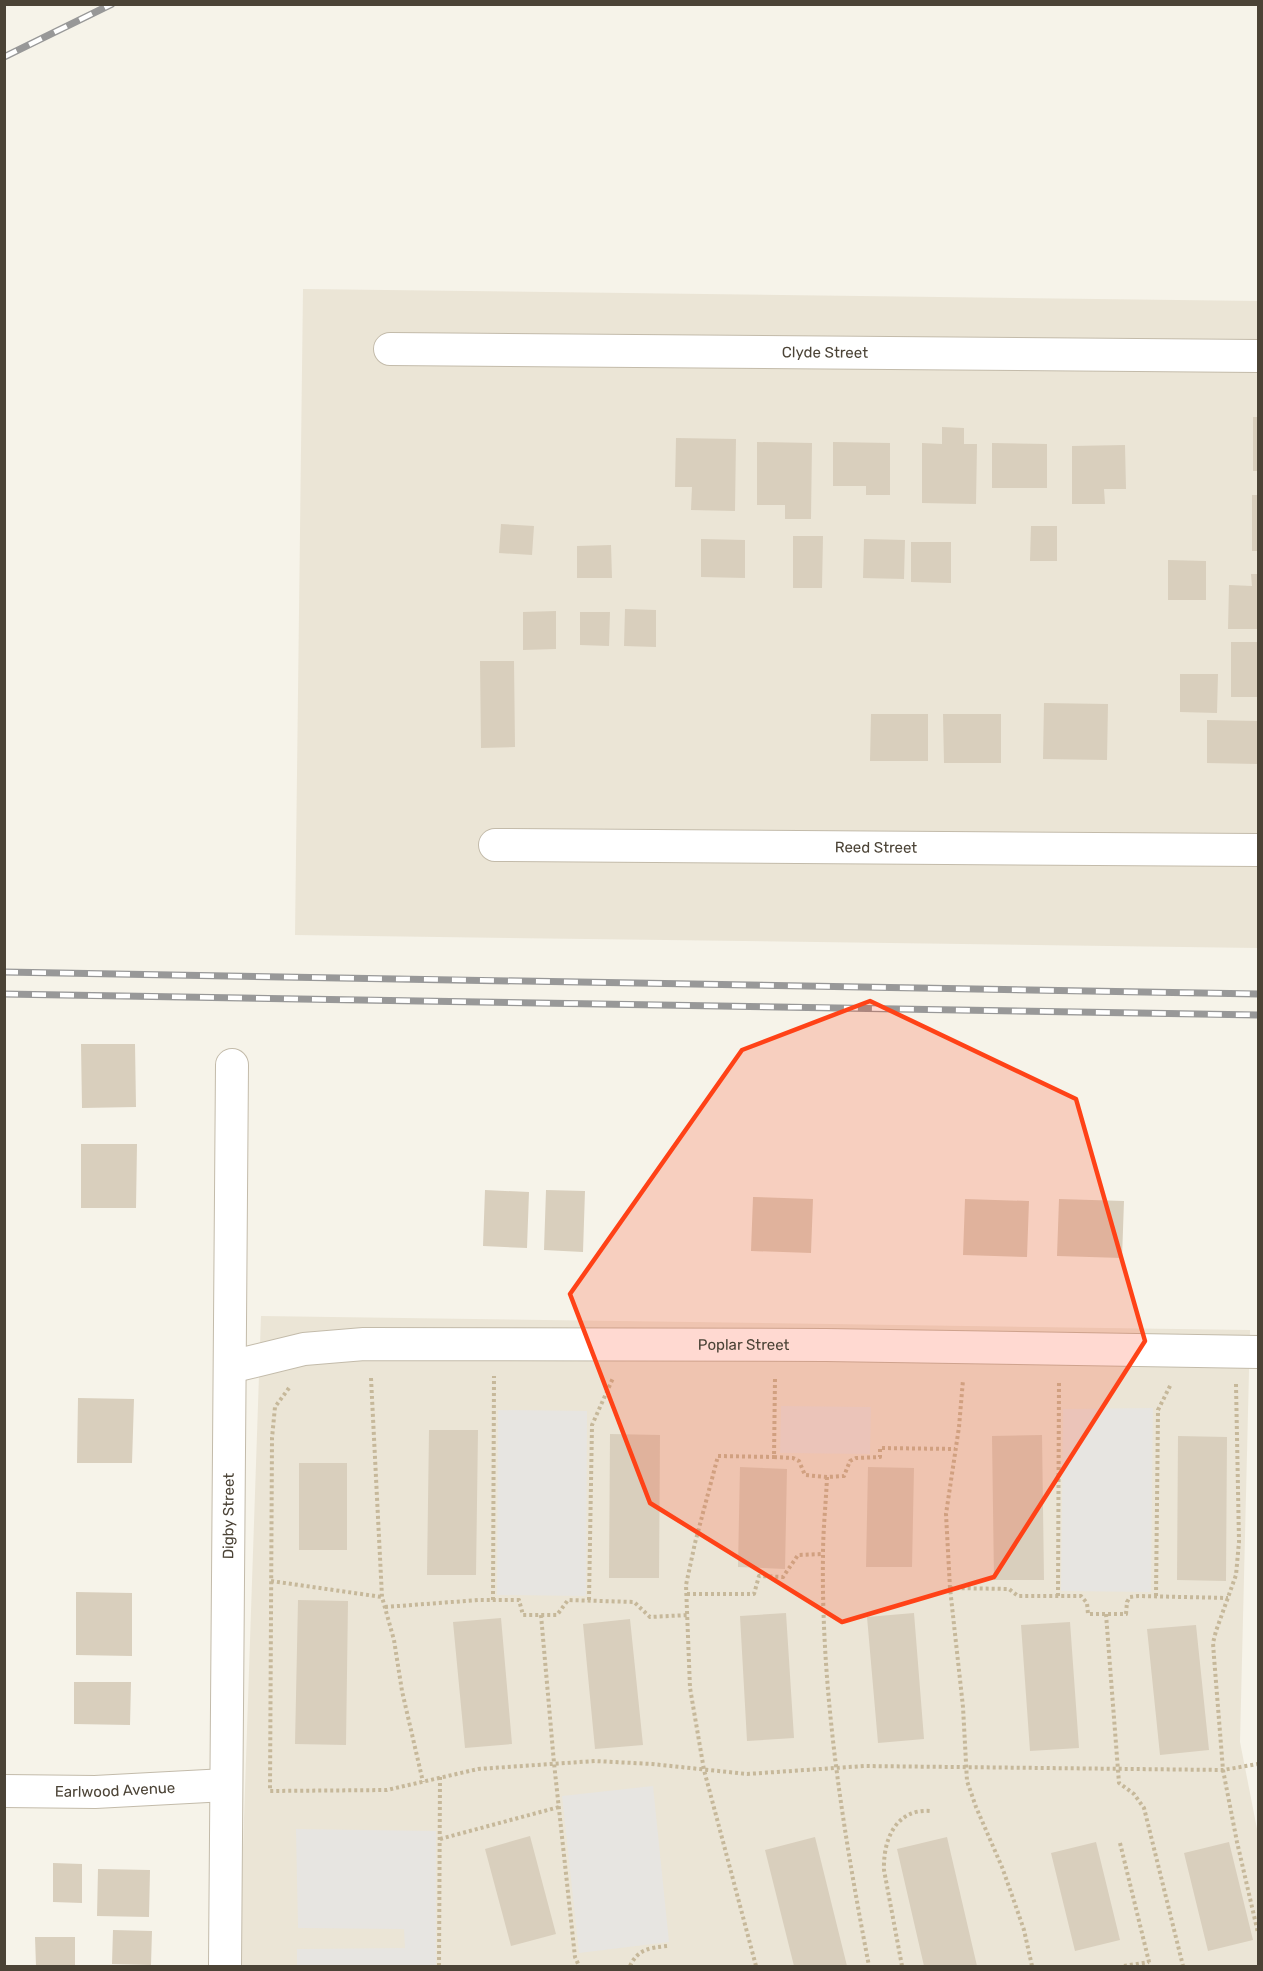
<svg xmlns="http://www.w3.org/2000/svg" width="1263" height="1971" font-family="Rubik,sans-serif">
<rect width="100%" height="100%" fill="#f6f3e9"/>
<path fill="#ebe5d6" d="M303 289 1258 301V948L295 935Z
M261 1316 1250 1330 1240 1742 1258 1834V1966H239Z"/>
<path fill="#e7e5e1" d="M781 1406 871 1407 870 1454 780 1453Z
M1153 1408 1151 1592 1061 1591 1063 1409Z
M498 1410 587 1411 586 1596 497 1595Z
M653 1786 669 1942 579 1953 562 1796Z
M296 1829 436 1831V1966H297V1949L405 1948 404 1929 298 1928Z"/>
<path fill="#d9cfbd" d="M1253 417H1258V471H1253Z
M942 427 964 428V444H977L976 504 922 503V443L942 444Z
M676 438 736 439 735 511 691 510 692 487H675Z
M757 442 812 443 811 519H785V505H757Z
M833 442 890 443V495H866V486H833Z
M992 443 1047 444V488H992Z
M1125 445 1126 489H1104L1105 504H1072V446Z
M1252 495H1258V551H1252Z
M501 524 534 526 532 555 499 553Z
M1031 526H1057V561H1030Z
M793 536H823L822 588H793Z
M701 539 745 540V578L701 577Z
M864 539 905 540 904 579 863 578Z
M911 542H951V583L911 582Z
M611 545 612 578H577V546Z
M1168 560 1206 561V600H1168Z
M1251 574H1258V629H1228L1229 585 1252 586Z
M625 609 656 610V647L624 646Z
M556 611V649L523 650V612Z
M580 612H610L609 646 580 645Z
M1231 642H1258V697H1231Z
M480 661H514L515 747 481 748Z
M1180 674H1218L1217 713 1180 712Z
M1044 703 1108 704 1107 760 1043 759Z
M871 714H928V761H870Z
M943 714H1001V763H944Z
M1207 720 1258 721V764L1207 763Z
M81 1044H135L136 1107 82 1108Z
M81 1144H137L136 1208H81Z
M485 1190 529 1192 527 1248 483 1246Z
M546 1190 585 1191 583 1252 544 1250Z
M753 1197 813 1199 811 1253 751 1251Z
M965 1199 1029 1201 1027 1257 963 1255Z
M1059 1199 1124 1201 1122 1258 1057 1256Z
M78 1398 134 1399 132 1463H77Z
M429 1430H478L476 1575H427Z
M610 1434 660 1435 659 1578H609Z
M1042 1435 1044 1580H994L992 1436Z
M1178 1436 1227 1437 1226 1581 1177 1580Z
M299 1463H347V1550H299Z
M740 1467 787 1469 785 1569 738 1567Z
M868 1467 914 1468 912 1567H866Z
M76 1592 132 1593V1656L76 1655Z
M298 1600 348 1601 346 1745 295 1744Z
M786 1613 794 1738 747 1741 740 1616Z
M914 1613 924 1739 878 1743 867 1617Z
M501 1618 512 1744 465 1748 453 1622Z
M630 1619 643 1745 595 1749 583 1624Z
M1070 1622 1079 1748 1030 1751 1021 1625Z
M1196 1625 1209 1750 1160 1755 1147 1629Z
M74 1682H131L130 1725 74 1724Z
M530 1836 556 1934 511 1946 485 1849Z
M815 1837 847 1966H794L765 1850Z
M947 1837 977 1966H924L897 1849Z
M1096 1842 1120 1940 1075 1951 1051 1853Z
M1229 1842 1253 1940 1208 1951 1184 1853Z
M53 1863 82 1864V1903L53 1902Z
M98 1869 150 1870 149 1917 97 1916Z
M113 1930 152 1931 151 1965 112 1964Z
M35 1937H75V1966H36Z"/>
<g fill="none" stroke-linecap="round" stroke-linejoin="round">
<g stroke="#c3bbaa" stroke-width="34">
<g id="street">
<path id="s1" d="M390 349 1258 356"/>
<path id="s2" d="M495 845 1258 850"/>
<path id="s3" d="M230 1367 304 1349 364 1344 826 1345 1258 1352"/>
<path id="s4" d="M4 1791 95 1792 226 1785"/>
<path id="s5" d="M225 1966 232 1065"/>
</g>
</g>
<path stroke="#c6b89a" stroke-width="4" stroke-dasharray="3 3" stroke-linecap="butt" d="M371 1378 382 1597 394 1640 402 1691 423 1782
M775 1379 774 1457 793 1458 799 1461 805 1475 827 1477 844 1476 850 1461 856 1458 880 1457V1448L955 1449
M1236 1384 1239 1542 1236 1575 1216 1631 1213 1643 1214 1657 1223 1770 1237 1842 1258 1933
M289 1388 275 1407 272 1438 270 1791 387 1790 478 1769 595 1761 652 1764 747 1774 864 1766 1223 1770 1258 1764
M827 1477C826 1503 823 1529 823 1555 821 1693 843 1831 869 1966
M271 1581 382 1597
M950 1588 946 1514 959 1427 963 1380
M687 1594H754L759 1576 783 1577 798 1555 823 1554
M1058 1596 1059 1380
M1156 1596 1158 1410 1171 1384
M493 1600 494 1376
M589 1600 592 1425 613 1378
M385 1607 479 1600H519L523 1615H557L568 1600 634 1602 650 1617 688 1615
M1106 1614 1119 1783 1134 1794 1144 1808 1183 1966
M541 1615 554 1763 575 1957 579 1966
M440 1839 559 1807
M1120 1843 1150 1966
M439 1966 440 1777
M630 1966C638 1949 649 1948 667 1946
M756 1966 704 1770 690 1688 686 1585 695 1543 718 1456 774 1457
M902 1966 884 1870C883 1841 895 1808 931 1811
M1032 1966 1024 1930 1014 1901 1002 1867 976 1807 967 1781 963 1707 950 1588 1009 1589 1018 1596H1081L1087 1603 1088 1614H1126L1127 1602 1130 1597 1138 1596 1228 1598
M1124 1966 1149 1962"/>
<use href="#street" stroke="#fff" stroke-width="32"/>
<g stroke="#989898" stroke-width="7">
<path id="rail" d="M4 57 112 4
M4 972 1258 994
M4 994 1258 1015"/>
</g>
<use href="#rail" stroke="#fff" stroke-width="4.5" stroke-dasharray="14" stroke-linecap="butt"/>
</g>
<path fill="#ff4217" fill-opacity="0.2" stroke="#ff4217" stroke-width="4.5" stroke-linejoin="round" d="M870 1001 1076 1099 1145 1341 994 1577 842 1622 650 1503 570 1294 742 1050Z"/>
<g text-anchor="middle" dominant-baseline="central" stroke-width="4.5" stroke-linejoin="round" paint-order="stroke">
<g font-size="15" fill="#4b4336" stroke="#fff">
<text stroke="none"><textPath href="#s1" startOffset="435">Clyde Street</textPath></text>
<text stroke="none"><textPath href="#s2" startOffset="381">Reed Street</textPath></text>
<text stroke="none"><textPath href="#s3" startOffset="516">Poplar Street</textPath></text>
<text stroke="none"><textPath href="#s5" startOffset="450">Digby Street</textPath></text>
<text stroke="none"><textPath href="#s4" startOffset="111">Earlwood Avenue</textPath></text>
</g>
</g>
<rect width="1263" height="1971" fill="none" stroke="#4b4336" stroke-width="12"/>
</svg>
